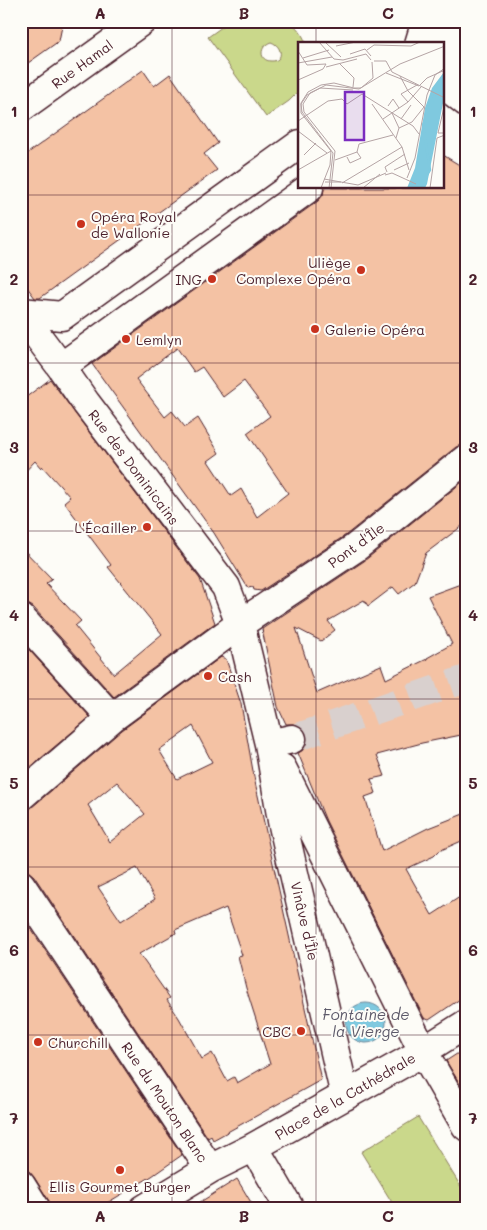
<svg xmlns="http://www.w3.org/2000/svg" width="487" height="1230" font-family="Mali,sans-serif">
<rect width="100%" height="100%" fill="#fdfcf7"/>
<filter id="ink" filterUnits="userSpaceOnUse"><feTurbulence type="fractalNoise" baseFrequency=".02" numOctaves="2"/><feDisplacementMap in="SourceGraphic" scale="10" xChannelSelector="R" yChannelSelector="G"/><feConvolveMatrix kernelMatrix="1 2 1 2 8 2 1 2 1" color-interpolation-filters="sRGB"/></filter>
<g filter="url(#ink)">
<path fill="#cad88b" stroke="#8a7c5b" fill-rule="evenodd" d="M230 21H289C297 27 303 34 306 44H300L299 91 289 101 266 117 208 37ZM271 42C283 46 284 62 271 61 259 61 259 46 271 42Z
M418 1117 466 1195V1209H396L361 1152Z"/>
<path fill="#7fc9df" stroke="#6a8597" d="M346 1023a20 20 0 1 1 40 0a20 20 0 1 1-40 0Z"/>
<path fill="#f4c2a4" stroke="#4a1f2b" fill-rule="evenodd" d="M21 21H63L59 41 21 68Z
M143 70 154 86 170 74 218 143 204 154 217 170 40 298H35L21 279V158Z
M443 155 466 169V444L456 447 346 535 261 591 254 590 253 587 248 588 214 533 92 364 318 201 323 195 324 188H443ZM177 348 194 372 202 367 223 397 244 381 270 416 247 433 288 493 257 517 241 489 231 496 208 461 219 453 198 418 185 427 172 411 165 417 136 379Z
M50 379 74 412 200 579 215 623 114 697 33 607 26 603H21V547L52 579 46 584 81 621 75 626 114 674 162 634 108 567 111 565 64 502 70 497 42 466 41 468 35 461 21 476V401Z
M466 479V523L426 553 415 582 399 594 393 587 368 606 364 600 328 621 335 630 321 641 296 628 317 693 381 665 386 679 427 659V658L452 644 428 596 466 582V734L422 743 377 755 385 776 371 779 376 793 365 797 382 851 428 828 466 813V839L439 851 434 856 406 869 432 915 466 893V995L429 1020 424 1018 326 821 298 753 303 750 307 744V735L304 729 297 724H286L278 707 262 629 364 561Z
M21 641 90 717 21 775Z
M221 657 226 659 241 704 255 782 321 1080 213 1140 211 1136 208 1138 34 876 28 871 21 870V811L31 808 122 730ZM193 726 212 762 177 779 159 750ZM117 782 145 814 110 842 88 805ZM137 868 155 899 121 921 98 887ZM226 908 242 955 238 956 246 988 270 1064 237 1083 234 1077 227 1081 212 1053 202 1059 179 1018 167 1000 170 998 139 954 176 933 175 930Z
M21 914 182 1155 152 1176 97 1209H52L49 1201 34 1177 29 1171 21 1170Z
M466 1048V1094L446 1061Z
M237 1179 255 1209H189Z"/>
<g fill="none" stroke-linecap="round" stroke-linejoin="round">
<path stroke="#d9d0ce" stroke-width="28" stroke-dasharray="28 14" stroke-linecap="butt" d="M292 739 466 679"/>
<g stroke="#4a1f2b" stroke-width="31">
<path id="minor" d="M451 21C442 40 450 61 466 73
M419 44 426 21
M443 84 466 102
M21 108 142 21
M21 312 62 316 300 144
M21 314 61 367 86 403 226 587 240 624 269 744 282 821 345 1096
M61 367 309 188
M21 618 112 718
M269 744 292 739
M282 768 423 1051 466 1126
M21 796 112 718 240 624 355 548 466 459
M21 885 210 1169
M254 1147 290 1209
M21 1185 36 1209
M144 1209 210 1169 254 1147 414 1057 466 1024"/>
</g>
<use href="#minor" stroke="#fdfcf7" stroke-width="28"/>
</g>
</g>
<path fill="none" stroke="#4a1f2b" stroke-width="1" stroke-opacity="0.55" d="M172 21V1209M316 21V44M316 188V1209M21 195H466M21 363H466M21 531H466M21 699H466M21 867H466M21 1035H466"/>
<g fill="#c8321e" stroke="#fdfcf7" stroke-width="2">
<circle cx="81" cy="224" r="5"/>
<circle cx="361" cy="270" r="5"/>
<circle cx="212" cy="279" r="5"/>
<circle cx="315" cy="329" r="5"/>
<circle cx="126" cy="339" r="5"/>
<circle cx="147" cy="527" r="5"/>
<circle cx="208" cy="676" r="5"/>
<circle cx="301" cy="1031" r="5"/>
<circle cx="38" cy="1042" r="5"/>
<circle cx="120" cy="1170" r="5"/>
</g>
<g text-anchor="middle" dominant-baseline="central" stroke-width="4" stroke-linejoin="round" paint-order="stroke">
<g font-size="14" fill="#4a1f2b" stroke="#fdfcf7">
<text transform="translate(82 64) rotate(-36)">Rue Hamal</text>
<text transform="translate(134 467) rotate(53)">Rue des Dominicains</text>
<text transform="translate(356 545) rotate(-36)">Pont d'Île</text>
<text transform="translate(305 921) rotate(77)">Vinâve d'Île</text>
<text transform="translate(345 1096) rotate(-30)">Place de la Cathédrale</text>
<text transform="translate(165 1102) rotate(56)">Rue du Mouton Blanc</text>
</g>
<g font-size="14" fill="#4a1f2b" stroke="#fdfcf7" text-anchor="start">
<text x="91" y="216">Opéra Royal<tspan x="91" dy="16">de Wallonie</tspan></text>
<text x="351" y="262" text-anchor="end">Uliège<tspan x="351" dy="16">Complexe Opéra</tspan></text>
<text x="202" y="279" text-anchor="end">ING</text>
<text x="325" y="329">Galerie Opéra</text>
<text x="136" y="339">Lemlyn</text>
<text x="137" y="527" text-anchor="end">L'Écailler</text>
<text x="218" y="676">Cash</text>
<text x="291" y="1031" text-anchor="end">CBC</text>
<text x="48" y="1042">Churchill</text>
<text x="120" y="1186" text-anchor="middle">Ellis Gourmet Burger</text>
</g>
<g font-size="15" font-style="italic" fill="#5d5a6a" stroke="#fdfcf7">
<text x="366" y="1014">Fontaine de<tspan x="366" dy="17">la Vierge</tspan></text>
</g>
</g>
<g transform="translate(298 42)">
<rect width="146" height="146" fill="#fdfcf7"/>
<path d="M146 30V56L129 142 127 146H109L117 126 127 66 134 46Z" fill="#7fc9df"/>
<path fill="none" stroke="#7fc9df" stroke-width="2.5" d="M121 146 132 128 125 83 137 53"/>
<path fill="none" stroke="#b5a4a5" stroke-width="1" d="M21 0 36 17 45 18 68 12 73 18M28 1 43 15M38 4 58 0M69 8 76 3 113 4 122 0M0 9 9 23 28 22M52 12 67 7 73 14M5 16 31 8M76 19H88L94 30 147 56M0 21 34 15M42 22 56 36 55 45M28 25 59 17M88 31 121 44 129 36 147 28M0 38 25 27 28 22M56 46H63L75 36 74 20M44 57 49 62 64 52 115 84 121 92M110 60 103 52 119 43M147 61 140 91H147M74 62 104 105 111 128M90 64 95 57 101 66M94 71 101 86M85 77 110 60 123 45M103 77 113 63M0 79 30 59 44 57M0 89 29 111M98 96 101 86 114 80 126 65 110 49 102 34M33 109 3 71V61L10 50 23 43 36 41 56 46M59 110 61 102 95 93M6 113 18 101M49 115 52 121 63 116 59 110M37 118 59 110M0 128 33 109M96 128 111 121M89 130 87 125 107 112M87 133 94 131 118 142M109 136 117 116 129 53 137 33 147 26M26 137 60 143 88 131M27 140H43M44 141 104 105M23 146 32 123 33 109M31 146 35 111 4 70 3 62 9 53 28 43 61 47 102 22 147 4M33 146 37 109 6 70 5 62 12 51 22 46 55 48M65 146 82 132M132 146 139 96 147 93"/>
<path fill="#7b2cbf" fill-opacity="0.15" stroke="#7b2cbf" stroke-width="2.5" d="M47 50H66V98H47Z"/>
<rect width="146" height="146" fill="none" stroke="#4a1f2b" stroke-width="2.5"/>
</g>
<rect width="487" height="1230" fill="none" stroke="#fdfcf7" stroke-width="55"/>
<rect x="28" y="28" width="432" height="1174" fill="none" stroke="#4a1f2b" stroke-width="2"/>
<g font-size="16" text-anchor="middle" font-weight="bold" fill="#4a1f2b">
<text x="100" y="19">A</text>
<text x="244" y="19">B</text>
<text x="388" y="19">C</text>
<text x="14" y="117">1</text>
<text x="473" y="117">1</text>
<text x="14" y="285">2</text>
<text x="473" y="285">2</text>
<text x="14" y="453">3</text>
<text x="473" y="453">3</text>
<text x="14" y="621">4</text>
<text x="473" y="621">4</text>
<text x="14" y="789">5</text>
<text x="473" y="789">5</text>
<text x="14" y="956">6</text>
<text x="473" y="956">6</text>
<text x="14" y="1124">7</text>
<text x="473" y="1124">7</text>
<text x="100" y="1222">A</text>
<text x="244" y="1222">B</text>
<text x="388" y="1222">C</text>
</g>
</svg>
